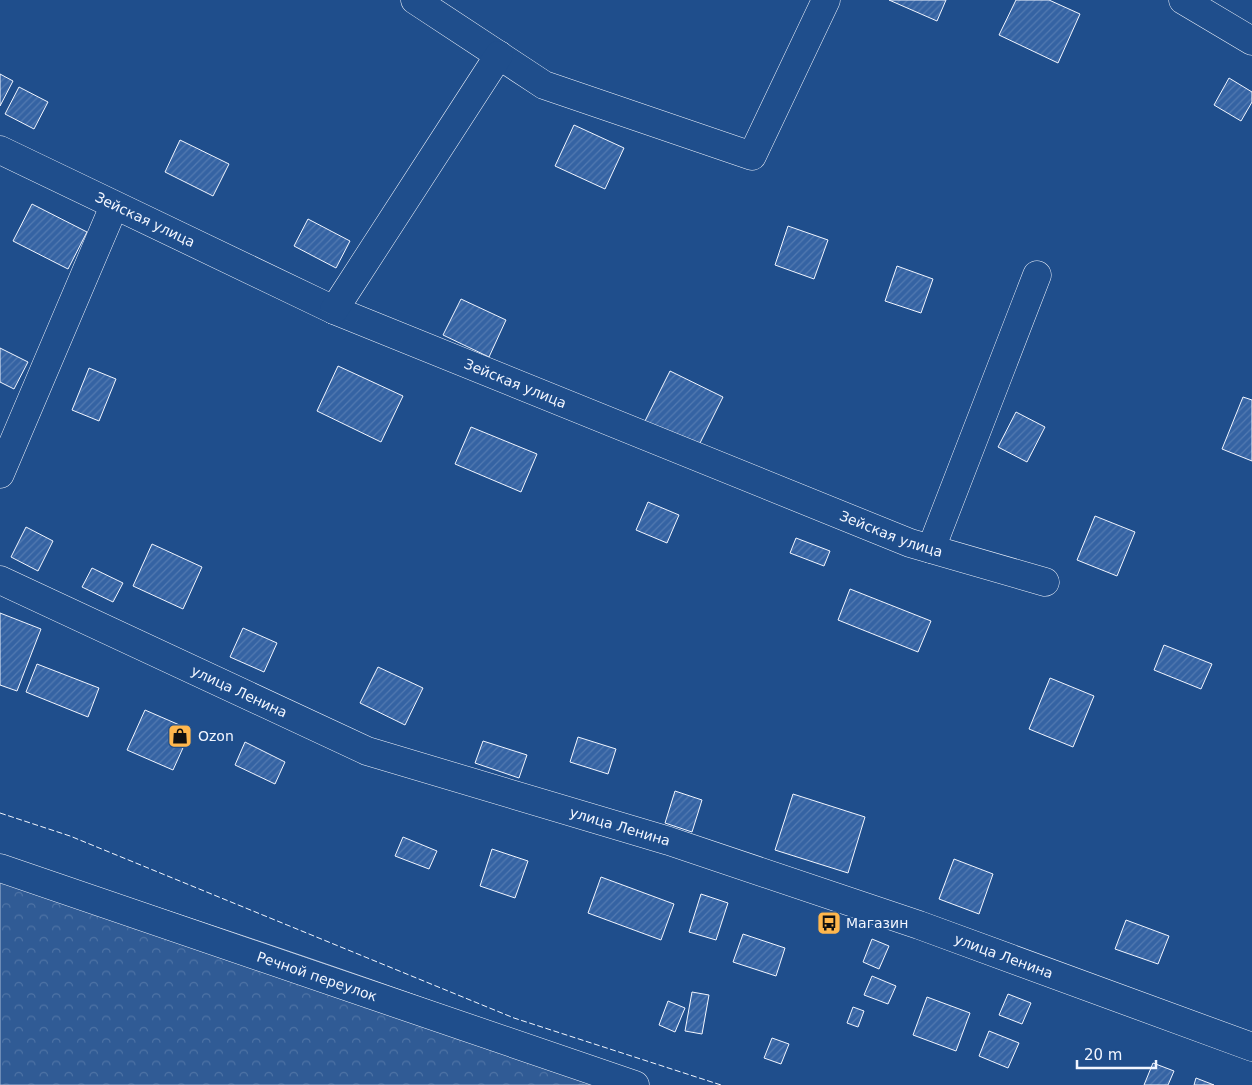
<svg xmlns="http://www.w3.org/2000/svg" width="1252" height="1085" font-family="'DejaVu Sans',sans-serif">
<defs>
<pattern id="forest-crowns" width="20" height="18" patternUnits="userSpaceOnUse" patternTransform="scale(1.25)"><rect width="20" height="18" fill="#305b95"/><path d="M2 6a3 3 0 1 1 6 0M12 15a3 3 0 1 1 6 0" fill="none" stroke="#4e73a5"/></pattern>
<pattern id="building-hatch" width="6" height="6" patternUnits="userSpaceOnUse" patternTransform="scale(1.25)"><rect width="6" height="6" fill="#3563a3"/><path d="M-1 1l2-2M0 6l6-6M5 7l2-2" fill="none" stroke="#537ab1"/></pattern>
</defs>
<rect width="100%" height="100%" fill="#1f4e8c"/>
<path fill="url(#forest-crowns)" stroke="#a8bbd7" d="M0 855C217 928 437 996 648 1085H0Z"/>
<path fill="url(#building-hatch)" stroke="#f2f6ff" d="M889 0H946L937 21Z
M1016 0H1049L1080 14 1058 63 999 35Z
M0 74 13 81 0 106Z
M1229 78 1252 92V102L1241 121 1214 105Z
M19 87 48 102 34 129 5 114Z
M574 125 624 148 605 189 555 166Z
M180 140 229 164 213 196 165 172Z
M32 204 87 232 68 269 13 241Z
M308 219 350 241 336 268 294 246Z
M788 226 828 240 814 279 775 265Z
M897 266 933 279 921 313 885 301Z
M461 299 506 320 489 357 443 335Z
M0 348 28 362 14 389 0 382Z
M338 366 403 396 381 442 317 411Z
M89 368 116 379 99 421 72 410Z
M670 371 723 397 697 449 644 423Z
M1243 397 1252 400V461L1222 449Z
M1016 412 1045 427 1027 462 998 447Z
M471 427 537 454 521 492 455 464Z
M648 502 679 515 667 543 636 530Z
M1095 516 1135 532 1117 576 1077 560Z
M26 527 53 541 38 571 11 557Z
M796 538 830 551 824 566 790 553Z
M152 544 202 567 183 609 133 586Z
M92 568 123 583 113 602 82 587Z
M850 589 931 621 918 652 838 620Z
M0 613 41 629 17 691 0 685Z
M243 628 277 643 264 672 230 657Z
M1164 645 1212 664 1201 689 1154 670Z
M37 664 99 688 88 717 26 692Z
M378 667 423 688 405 725 360 703Z
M1050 678 1094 696 1073 747 1029 729Z
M145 710 191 730 173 770 127 750Z
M578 737 616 749 608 774 570 762Z
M483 741 527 755 519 778 475 763Z
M245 742 285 762 275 784 235 765Z
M675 791 702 800 692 832 665 823Z
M793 794 865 817 848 873 775 850Z
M403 837 437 851 429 869 395 856Z
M492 849 528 861 515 898 480 886Z
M954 859 993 874 979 914 939 899Z
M601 877 674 904 661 940 588 913Z
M701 894 728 903 716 940 689 932Z
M1126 920 1169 936 1158 964 1115 949Z
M743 934 785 948 776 976 733 962Z
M872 939 889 946 879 969 863 962Z
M872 976 896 986 888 1004 864 995Z
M692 992 709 995 702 1034 685 1031Z
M1008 994 1031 1003 1022 1024 999 1015Z
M927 997 970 1013 956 1051 913 1035Z
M668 1001 685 1008 675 1032 659 1025Z
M853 1007 864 1011 858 1027 847 1023Z
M989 1031 1019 1043 1008 1068 979 1056Z
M772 1038 789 1044 781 1064 764 1058Z
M1153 1063 1174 1071 1168 1085H1144Z
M1196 1078 1214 1085H1194Z"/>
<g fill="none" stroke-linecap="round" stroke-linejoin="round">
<g stroke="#f2f6ff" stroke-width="29">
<g id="minor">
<path d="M415 0 544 85 752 156 826 0"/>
<path d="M1183 0 1252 41"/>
<path id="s1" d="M0 150 334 310 910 543 1045 582"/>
<path d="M334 310 499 55"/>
<path d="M0 474 114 206"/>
<path d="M931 549 1037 275"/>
<path id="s2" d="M0 580 367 751 669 841 919 925 1252 1047"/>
<path id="s3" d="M0 868 635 1085"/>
</g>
</g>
<use href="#minor" stroke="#1f4e8c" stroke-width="28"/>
<path stroke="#f2f6ff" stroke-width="1" stroke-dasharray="6 2.5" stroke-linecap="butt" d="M0 813 70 836 514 1018 721 1085"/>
</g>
<defs>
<g id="shop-square" transform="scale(1.25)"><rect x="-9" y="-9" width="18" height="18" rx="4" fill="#ffb74d" stroke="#1f4e8c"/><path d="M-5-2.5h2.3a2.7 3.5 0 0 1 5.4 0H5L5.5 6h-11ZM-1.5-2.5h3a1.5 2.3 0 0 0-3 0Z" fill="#111"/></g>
<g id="bus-square" transform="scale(1.25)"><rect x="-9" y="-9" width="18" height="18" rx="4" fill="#ffb74d" stroke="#1f4e8c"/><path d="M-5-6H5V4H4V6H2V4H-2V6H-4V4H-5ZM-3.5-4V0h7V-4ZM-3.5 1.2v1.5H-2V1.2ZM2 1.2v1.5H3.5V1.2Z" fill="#111"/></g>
</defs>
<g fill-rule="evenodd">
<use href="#shop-square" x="180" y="736"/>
<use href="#bus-square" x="829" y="923"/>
</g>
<g text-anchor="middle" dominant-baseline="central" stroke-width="4" stroke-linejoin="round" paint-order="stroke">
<g font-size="14" fill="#f2f6ff" stroke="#1f4e8c">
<text stroke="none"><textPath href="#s1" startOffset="161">Зейская улица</textPath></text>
<text stroke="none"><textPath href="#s1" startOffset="566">Зейская улица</textPath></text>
<text stroke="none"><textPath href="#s1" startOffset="971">Зейская улица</textPath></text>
<text stroke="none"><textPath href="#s2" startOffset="264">улица Ленина</textPath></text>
<text stroke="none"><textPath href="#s2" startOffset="669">улица Ленина</textPath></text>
<text stroke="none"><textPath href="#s2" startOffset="1074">улица Ленина</textPath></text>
<text stroke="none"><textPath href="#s3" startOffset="335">Речной переулок</textPath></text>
</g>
<g font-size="14" fill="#f2f6ff" stroke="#1f4e8c" text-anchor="start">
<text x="198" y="736">Ozon</text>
<text x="846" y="923">Магазин</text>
</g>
</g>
<path d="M1077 1060v8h79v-8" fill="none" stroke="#f2f6ff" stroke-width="2.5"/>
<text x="1084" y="1060" font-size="15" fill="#f2f6ff" stroke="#1f4e8c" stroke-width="4" paint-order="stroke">20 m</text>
</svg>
